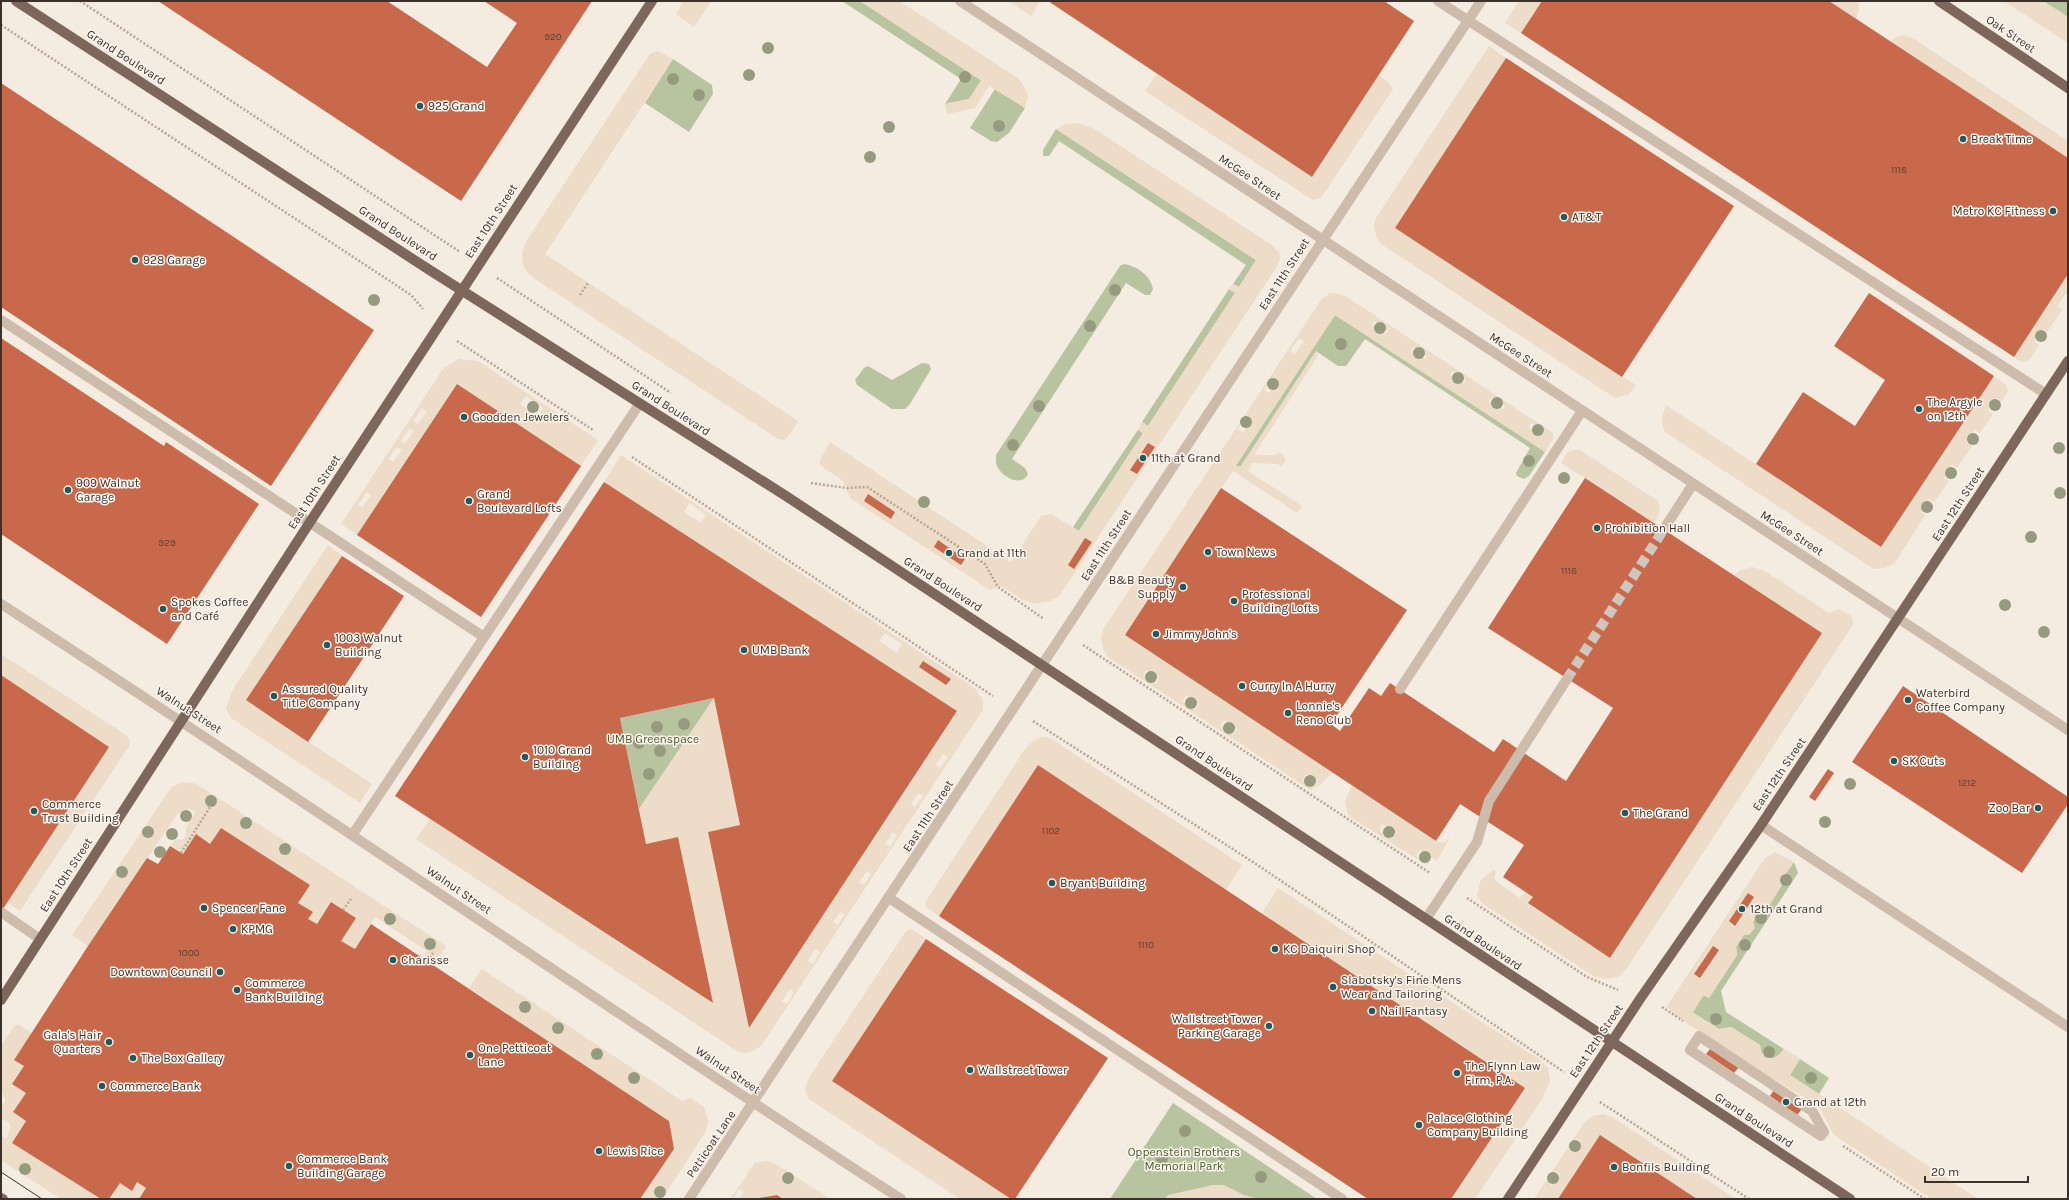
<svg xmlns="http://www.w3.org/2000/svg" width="2069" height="1200" font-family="Karla,sans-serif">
<rect width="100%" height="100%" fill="#f4ebe1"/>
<path fill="#b8c4a0" d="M842 1H860L982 81 969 99 945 104 961 79Z
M2043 1H2068V17Z
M673 59 712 85 713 94 689 132 645 103Z
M995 89 1025 108 1009 133 997 142 991 141 970 128Z
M1056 129 1256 260 1239 287 1233 284 1246 265 1059 141 1049 156H1043V150Z
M1124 264C1137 266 1151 276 1153 289L1150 295H1145L1126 283 1012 459 1025 468 1028 474C1022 487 1004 478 998 468 995 463 996 460 996 455L1120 266Z
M1229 289 1235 293 1148 426 1142 422Z
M1335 315 1545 452 1529 476 1524 479 1517 476 1516 473 1530 448 1365 339 1346 366H1338L1316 351 1241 466 1235 467Z
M922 363 929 364 931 369 910 404 905 409H892L857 385 855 380 864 368 868 366 892 380Z
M1138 430 1143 433 1079 531 1073 527Z
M714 698 639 809 620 718Z
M1794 862 1798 873 1721 991 1726 1012 1784 1049 1779 1055 1772 1059 1761 1052 1760 1045 1731 1027 1719 1029 1692 1012 1704 995 1709 998 1737 955 1736 947 1744 935 1750 934 1754 928 1753 922 1760 909 1767 910 1781 880Z
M1800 1059 1829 1078 1819 1094 1790 1075Z
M1173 1103 1317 1199H1110Z"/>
<path fill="#ecdcc8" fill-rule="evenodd" d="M684 1H711L694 27 676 14Z
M860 1H899L1019 79 1026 90 1028 97 1025 108 989 86 975 108 947 114 945 104 969 99 981 80Z
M1008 1H1040L1031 16Z
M1519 1H1542L1521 33 1505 23Z
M1829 1H1859V10L1856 19Z
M2004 1H2043L2068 17V43Z
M1904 35 1914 39 2068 141V158L1891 42 1895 38Z
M1489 46 1506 58 1395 228 1636 385 1629 394 1616 398 1612 396 1381 244 1376 236 1374 226 1376 218Z
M657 51 673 59 545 254 798 421 791 433 784 440 778 439 535 279 527 272 523 265 522 254 525 243 650 54Z
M1157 74 1312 177 1378 76 1387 81 1393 89 1323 195 1320 198 1313 200 1145 91Z
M1077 123 1093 128 1270 244 1279 252 1280 259 1274 271 1060 595 1051 601 1034 604 1023 600 1001 586 990 590 987 588 850 498 843 481 820 465V460L830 442 1011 562 1041 516 1051 514 1079 531 1143 433 1138 430 1142 422 1148 426 1235 293 1229 289 1233 284 1239 287 1256 260 1056 129 1065 124Z
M2068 274V296L2065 294 2057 307 2062 310 2047 332 2043 329 2034 341 2039 345 2030 359 2023 362 2018 360 2014 357Z
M1330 293H1336L1347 297 1553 433 1554 437 1545 452 1335 315 1235 466H1241L1316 351 1319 354 1254 455H1274L1280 452 1285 457V461L1282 466 1277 464 1252 463 1248 471 1302 506 1300 509 1297 513 1233 471 1125 635 1332 772 1320 785 1311 790 1108 657 1103 649 1101 637 1104 628 1321 300ZM1374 321 1388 331 1386 334 1372 325ZM1299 338 1304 341 1295 354 1290 351ZM1413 347 1427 356 1425 359 1411 351ZM1452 371 1466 380 1464 384 1450 375ZM1272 377 1278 380 1269 393 1264 390ZM1492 397 1505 406 1503 409 1489 401ZM1246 416 1252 420 1243 433 1238 429ZM1531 423 1544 432 1542 436 1528 427ZM1146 670 1159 678 1156 684 1143 676ZM1186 695 1199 704 1195 710 1182 701ZM1224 720 1237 729 1233 734 1220 726ZM1306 774 1318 783 1313 788 1302 780Z
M459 359 478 361 598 440 581 466 457 384 357 535 341 524 443 369ZM526 396 543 408 538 417 520 404ZM422 408 427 412 418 424 413 421ZM409 428 414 431 405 444 401 441ZM397 447 402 450 393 462 388 459ZM367 492 371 495 362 508 358 505Z
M1994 376 2006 385 2008 391 2002 401 1997 398 1988 410 1993 414 1980 433 1975 430 1967 442 1972 446 1957 468 1952 465 1944 477 1949 481 1934 502 1929 499 1921 512 1925 515 1895 563 1885 568 1874 569 1869 566 1665 432 1663 427 1662 418 1666 405 1881 547Z
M1571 450H1580L1658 501 1660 510 1655 523 1561 463 1567 453Z
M621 455 976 689 983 701V710L979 716 761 1046 751 1052 741 1053 731 1047 416 839 430 819 712 1003 678 837 646 844 639 809 714 698 740 825 708 832 749 1028 957 712 604 482ZM689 503 706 515 701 523 684 512ZM885 633 902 644 897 653 879 641ZM943 754 948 757 940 768 935 765ZM918 793 923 796 915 807 911 804ZM893 832 897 835 890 847 885 844ZM867 871 871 874 864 885 859 882ZM841 911 845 914 838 925 833 922ZM815 949 820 952 813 964 808 961ZM790 989 794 992 787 1004 782 1001Z
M328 545 342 556 246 700 372 784 360 803 231 718 226 708 232 691Z
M1752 567 1765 571 1829 613 1839 609 1843 611 1852 617 1853 625 1627 968 1618 977 1606 979 1593 976 1482 903 1477 896 1479 886 1481 880 1493 870 1496 872 1494 878 1498 883 1520 898 1525 892 1533 897 1528 904 1611 957 1821 633 1734 575 1741 570Z
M1 654 126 735 130 741 129 746 20 911 7 902 109 747 1 675Z
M1041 737 1050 738 1242 865 1226 890 1038 765 939 916 927 908 925 905 926 901 1025 749 1033 741Z
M182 782 193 783 203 788 446 946 434 965 423 957 427 951 375 917 355 949 341 941 356 918 331 902 317 924 308 919 313 912 298 903 309 885 221 828 210 844 196 835 183 854 171 845 175 839 182 840 186 836V827L196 812 189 809 178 813 88 946 72 935 168 792 172 787Z
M1352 786 1436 841 1444 843 1450 837 1437 861 1420 850 1416 856 1429 864H1425L1352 818 1348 814 1345 802ZM1382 824 1396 833 1392 839 1379 830Z
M1775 852 1794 862 1781 880 1782 885 1767 910H1760L1753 922 1755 928 1750 934 1744 935 1736 947 1737 955 1709 998 1703 995 1693 1013 1719 1029 1731 1027 1760 1045 1761 1052 1772 1059 1779 1055 1784 1049 1800 1059 1790 1075 1978 1199H1932L1834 1135 1818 1105 1759 1071 1673 1014 1667 1006 1765 858Z
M1278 888 1540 1060 1548 1068 1550 1081 1542 1099 1475 1199H1451L1525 1088 1262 913Z
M912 929 926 939 832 1081 1011 1199H960L809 1099 806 1094 805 1088 810 1076 906 931Z
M482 969 682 1101 690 1098 704 1107 708 1121 706 1131 662 1199H640L669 1121 469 988Z
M15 1025H19L32 1033 14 1060 24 1066 12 1084 26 1093 13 1112 26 1121 12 1143 101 1199H61L1 1160V1135L6 1138 11 1127 8 1121 1 1119V1105L5 1102V1098L1 1091V1045Z
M1603 1114 1614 1118 1736 1199H1534L1584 1123 1592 1116ZM1576 1138 1581 1142 1573 1153 1569 1150ZM1555 1171 1560 1174 1552 1186 1548 1182Z
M768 1161 776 1164 830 1199 823 1197 822 1199H783L777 1195 756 1199H739L744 1192 739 1189 733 1199H730L755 1163ZM783 1172 795 1179 792 1184 781 1177Z
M137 1182 146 1188 139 1199H109L120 1183 132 1191Z
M1213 1185H1224L1244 1195 1259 1199H1165L1168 1195Z"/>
<path fill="#c8694b" d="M158 1H387L487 67 517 23 484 1H592L461 201Z
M1048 1H1384L1414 21 1312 177Z
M1542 1H1829L2068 158V274L2014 357 1521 33Z
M1506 58 1734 206 1622 377 1395 228Z
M1 83 374 330 271 486 1 307Z
M1869 293 1994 376 1881 547 1756 464 1803 392 1855 426 1885 380 1834 346Z
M1 338 164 446 166 442 259 504 167 644 1 534Z
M457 384 581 466 481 617 357 535Z
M1148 443 1155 447 1137 474 1130 470Z
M1585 478 1822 633 1610 958 1528 903 1533 897 1503 877 1524 845 1460 804 1436 841 1125 635 1221 488 1407 610 1331 724 1340 731 1369 688 1381 696 1390 683 1494 752 1503 739 1566 781 1613 708 1488 628Z
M604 482 957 711 749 1028 708 832 740 825 714 698 620 718 646 844 678 837 713 1003 395 796Z
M868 494 895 512 891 519 864 501Z
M1085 538 1092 542 1074 569 1068 565Z
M938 540 965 559 961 565 934 547Z
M342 556 404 596 308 742 246 700Z
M923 661 951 679 946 685 919 667Z
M1 675 109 747 1 912Z
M1903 686 2068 797V804L2022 873 1852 762Z
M1038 765 1525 1088 1451 1199H1368L939 916Z
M1828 769 1834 773 1815 801 1809 797Z
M221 828 310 885 298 903 313 912 308 919 317 924 331 902 356 918 341 941 355 949 371 924 669 1121 674 1149 640 1199H139L146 1188 137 1182 132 1191 120 1183 109 1199H101L12 1143 26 1121 13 1112 26 1093 12 1084 24 1066 14 1060 88 946 147 858 158 864 170 846 183 854 196 834 210 844Z
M1748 893 1754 897 1735 926 1729 921Z
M926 939 1108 1058 1015 1199H1011L832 1081Z
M1713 946 1719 950 1700 978 1694 974Z
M1711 1048 1739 1067 1734 1073 1706 1054Z
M1774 1090 1802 1109 1797 1115 1770 1096Z
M1600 1135 1697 1199H1558Z
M777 1195 783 1199H759V1198Z"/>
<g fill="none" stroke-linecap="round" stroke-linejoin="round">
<path stroke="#cfc6bd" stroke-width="10" stroke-dasharray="10 5" stroke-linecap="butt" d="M1567 679 1664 529"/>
<path stroke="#b9a596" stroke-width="2.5" stroke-dasharray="2 2" stroke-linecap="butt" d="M80 1 460 252
M1 25 411 295 423 309
M497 278 671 393
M580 295 588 283
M457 341 593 430
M632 457 993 696
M811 483 847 488 867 487 985 564 998 587 1044 619
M1083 645 1430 873
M1033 721 1256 864 1564 1072
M181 853 210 807
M1467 898 1587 977 1618 990
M343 910 351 899
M428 961 433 953
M1662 1007 1683 1021
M1 1084H2
M1600 1102 1749 1199
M1843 1146 1925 1199"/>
<path stroke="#cdbbac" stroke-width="10" d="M960 1 2068 730
M1438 1 2046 394
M1 320 484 637
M1664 529 1693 484
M1 604C304 799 599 1004 901 1199
M1400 689 1582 411
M1761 825 2068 1027
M353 834 640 403
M889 898 1342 1199
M1 912 40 939
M1426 919 1477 842 1489 801 1567 679
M1699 1036 1812 1111 1824 1132 1821 1136 1690 1050Z
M689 1199 1481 1"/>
<path stroke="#7d675c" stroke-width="10" d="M16 1 428 269 786 496 1850 1199
M1939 1 2068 88
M1 1000 310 522 652 1
M1 1198 3 1199
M1508 1199 1640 999 1761 825 2068 361"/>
<path stroke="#3b302b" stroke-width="1" d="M1 1172 42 1199"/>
</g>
<g fill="#969b7f">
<circle cx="768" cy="48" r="6"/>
<circle cx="749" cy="75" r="6"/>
<circle cx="965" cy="77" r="6"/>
<circle cx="673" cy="79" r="6"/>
<circle cx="699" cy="95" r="6"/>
<circle cx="999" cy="126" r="6"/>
<circle cx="889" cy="127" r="6"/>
<circle cx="870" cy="157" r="6"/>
<circle cx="1115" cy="290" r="6"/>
<circle cx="374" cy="300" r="6"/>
<circle cx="1090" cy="326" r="6"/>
<circle cx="1380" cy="328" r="6"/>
<circle cx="2041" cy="336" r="6"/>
<circle cx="1341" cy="344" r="6"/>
<circle cx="1419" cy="353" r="6"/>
<circle cx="1458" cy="378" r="6"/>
<circle cx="1273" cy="384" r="6"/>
<circle cx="1497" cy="403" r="6"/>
<circle cx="1995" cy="405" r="6"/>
<circle cx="1039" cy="406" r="6"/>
<circle cx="533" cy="407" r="6"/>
<circle cx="1246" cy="422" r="6"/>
<circle cx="1538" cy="430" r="6"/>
<circle cx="1973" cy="439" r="6"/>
<circle cx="1013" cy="445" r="6"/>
<circle cx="2059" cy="448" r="6"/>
<circle cx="1529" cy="461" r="6"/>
<circle cx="1951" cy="473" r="6"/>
<circle cx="1564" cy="478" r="6"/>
<circle cx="2060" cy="493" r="6"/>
<circle cx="924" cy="502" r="6"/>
<circle cx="1927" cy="507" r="6"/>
<circle cx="2031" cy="537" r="6"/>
<circle cx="2005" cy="605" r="6"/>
<circle cx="2044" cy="632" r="6"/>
<circle cx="1151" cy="677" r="6"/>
<circle cx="1191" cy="703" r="6"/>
<circle cx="684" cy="724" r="6"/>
<circle cx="657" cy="727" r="6"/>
<circle cx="1229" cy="728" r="6"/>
<circle cx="639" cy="743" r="6"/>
<circle cx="660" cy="751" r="6"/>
<circle cx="649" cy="774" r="6"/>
<circle cx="1310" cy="781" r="6"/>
<circle cx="1850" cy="784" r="6"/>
<circle cx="211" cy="801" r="6"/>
<circle cx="186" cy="816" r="6"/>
<circle cx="1825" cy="822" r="6"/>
<circle cx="246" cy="823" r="6"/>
<circle cx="148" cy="832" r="6"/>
<circle cx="1389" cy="832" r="6"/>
<circle cx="172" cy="834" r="6"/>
<circle cx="285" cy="849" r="6"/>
<circle cx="160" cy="852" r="6"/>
<circle cx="1425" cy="857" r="6"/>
<circle cx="122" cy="872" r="6"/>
<circle cx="1786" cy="880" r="6"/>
<circle cx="1761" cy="918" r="6"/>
<circle cx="390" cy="919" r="6"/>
<circle cx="430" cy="944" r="6"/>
<circle cx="1745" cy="945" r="6"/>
<circle cx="525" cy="1007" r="6"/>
<circle cx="1716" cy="1019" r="6"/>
<circle cx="558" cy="1028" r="6"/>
<circle cx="1769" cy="1052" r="6"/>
<circle cx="597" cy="1054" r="6"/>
<circle cx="634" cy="1078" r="6"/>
<circle cx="1811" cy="1078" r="6"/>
<circle cx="1185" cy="1131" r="6"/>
<circle cx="1575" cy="1146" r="6"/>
<circle cx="1222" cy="1154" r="6"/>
<circle cx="1162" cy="1158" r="6"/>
<circle cx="25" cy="1169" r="6"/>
<circle cx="1261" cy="1177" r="6"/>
<circle cx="788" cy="1178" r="6"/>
<circle cx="1553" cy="1178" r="6"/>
<circle cx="660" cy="1192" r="6"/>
</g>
<g fill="#1f5a5e" stroke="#fbf5ee" stroke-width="1.5">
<circle cx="420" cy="106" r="4"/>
<circle cx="1963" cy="139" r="4"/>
<circle cx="2053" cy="211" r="4"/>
<circle cx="1564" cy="217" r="4"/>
<circle cx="135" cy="260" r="4"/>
<circle cx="1919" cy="409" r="4"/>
<circle cx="464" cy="417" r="4"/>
<circle cx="1143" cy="458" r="4"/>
<circle cx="68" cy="490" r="4"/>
<circle cx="469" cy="501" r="4"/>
<circle cx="1597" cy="528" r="4"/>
<circle cx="1208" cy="552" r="4"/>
<circle cx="949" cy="553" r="4"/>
<circle cx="1183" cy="587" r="4"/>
<circle cx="1234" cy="601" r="4"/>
<circle cx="163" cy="609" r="4"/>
<circle cx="1156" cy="634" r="4"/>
<circle cx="327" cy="645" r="4"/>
<circle cx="744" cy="650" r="4"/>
<circle cx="1242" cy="686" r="4"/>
<circle cx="274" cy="696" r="4"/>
<circle cx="1908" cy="700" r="4"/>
<circle cx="1288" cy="713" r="4"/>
<circle cx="525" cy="757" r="4"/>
<circle cx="1894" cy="761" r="4"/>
<circle cx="2038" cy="808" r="4"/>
<circle cx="34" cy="811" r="4"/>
<circle cx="1625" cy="813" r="4"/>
<circle cx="1052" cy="883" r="4"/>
<circle cx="204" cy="908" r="4"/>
<circle cx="1742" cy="909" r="4"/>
<circle cx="233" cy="929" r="4"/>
<circle cx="1275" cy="949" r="4"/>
<circle cx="393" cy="960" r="4"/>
<circle cx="220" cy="972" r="4"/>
<circle cx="1333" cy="987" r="4"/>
<circle cx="237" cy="990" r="4"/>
<circle cx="1372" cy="1011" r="4"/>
<circle cx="1269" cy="1026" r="4"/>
<circle cx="109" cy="1042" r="4"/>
<circle cx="470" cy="1055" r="4"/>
<circle cx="133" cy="1058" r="4"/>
<circle cx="970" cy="1070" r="4"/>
<circle cx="1457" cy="1073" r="4"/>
<circle cx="102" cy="1086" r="4"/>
<circle cx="1786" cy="1102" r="4"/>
<circle cx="1419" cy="1125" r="4"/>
<circle cx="599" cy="1151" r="4"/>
<circle cx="289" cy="1166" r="4"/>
<circle cx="1614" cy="1167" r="4"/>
</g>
<g text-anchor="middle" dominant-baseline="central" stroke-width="3" stroke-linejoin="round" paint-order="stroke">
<g font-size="10" fill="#5e3e33">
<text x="553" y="37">920</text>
<text x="1899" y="170">1118</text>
<text x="167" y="543">929</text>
<text x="1569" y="571">1118</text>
<text x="1967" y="783">1212</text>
<text x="1051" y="831">1102</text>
<text x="1146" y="945">1110</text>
<text x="189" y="953">1000</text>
</g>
<g font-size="12" fill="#3b302b" stroke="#fbf5ee">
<text transform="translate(2011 34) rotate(34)">Oak Street</text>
<text transform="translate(126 57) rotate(33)">Grand Boulevard</text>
<text transform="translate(1250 177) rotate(34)">McGee Street</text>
<text transform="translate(491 221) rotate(-57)">East 10th Street</text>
<text transform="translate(398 233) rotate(33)">Grand Boulevard</text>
<text transform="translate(1284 274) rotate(-57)">East 11th Street</text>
<text transform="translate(1521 355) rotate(33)">McGee Street</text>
<text transform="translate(671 408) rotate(33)">Grand Boulevard</text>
<text transform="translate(314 492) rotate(-57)">East 10th Street</text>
<text transform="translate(1958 504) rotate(-57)">East 12th Street</text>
<text transform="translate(1792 533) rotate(33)">McGee Street</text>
<text transform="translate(1106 545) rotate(-57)">East 11th Street</text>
<text transform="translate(943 584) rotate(33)">Grand Boulevard</text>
<text transform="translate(189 710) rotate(33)">Walnut Street</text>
<text transform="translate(1214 763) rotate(34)">Grand Boulevard</text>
<text transform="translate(1779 774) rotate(-56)">East 12th Street</text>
<text transform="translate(928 816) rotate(-57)">East 11th Street</text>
<text transform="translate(66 875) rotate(-57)">East 10th Street</text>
<text transform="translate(459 890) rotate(34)">Walnut Street</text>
<text transform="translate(1483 942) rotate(34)">Grand Boulevard</text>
<text transform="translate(1596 1041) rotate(-56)">East 12th Street</text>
<text transform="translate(728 1070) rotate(34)">Walnut Street</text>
<text transform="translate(1754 1120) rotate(33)">Grand Boulevard</text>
<text transform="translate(711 1144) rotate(-56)">Petticoat Lane</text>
</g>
<g font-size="12" fill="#3b302b" stroke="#fbf5ee" text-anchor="start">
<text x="428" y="106">925 Grand</text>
<text x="1971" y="139">Break Time</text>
<text x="2045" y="211" text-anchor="end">Metro KC Fitness</text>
<text x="1572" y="217">AT&amp;T</text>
<text x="143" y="260">928 Garage</text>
<text x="1927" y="402">The Argyle<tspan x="1927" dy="14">on 12th</tspan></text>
<text x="472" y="417">Goodden Jewelers</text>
<text x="1151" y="458">11th at Grand</text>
<text x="76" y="483">909 Walnut<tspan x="76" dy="14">Garage</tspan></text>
<text x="477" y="494">Grand<tspan x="477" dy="14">Boulevard Lofts</tspan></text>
<text x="1605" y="528">Prohibition Hall</text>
<text x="1216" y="552">Town News</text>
<text x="957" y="553">Grand at 11th</text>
<text x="1175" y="580" text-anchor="end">B&amp;B Beauty<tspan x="1175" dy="14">Supply</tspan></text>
<text x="1242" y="594">Professional<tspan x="1242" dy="14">Building Lofts</tspan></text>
<text x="171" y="602">Spokes Coffee<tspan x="171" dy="14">and Café</tspan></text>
<text x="1164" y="634">Jimmy John's</text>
<text x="335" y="638">1003 Walnut<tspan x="335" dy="14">Building</tspan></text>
<text x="752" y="650">UMB Bank</text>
<text x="1250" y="686">Curry In A Hurry</text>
<text x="282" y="689">Assured Quality<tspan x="282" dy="14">Title Company</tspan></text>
<text x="1916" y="693">Waterbird<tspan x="1916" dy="14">Coffee Company</tspan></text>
<text x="1296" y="706">Lonnie's<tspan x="1296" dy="14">Reno Club</tspan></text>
<text x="533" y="750">1010 Grand<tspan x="533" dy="14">Building</tspan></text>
<text x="1902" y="761">SK Cuts</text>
<text x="42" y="804">Commerce<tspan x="42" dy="14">Trust Building</tspan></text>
<text x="2030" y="808" text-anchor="end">Zoo Bar</text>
<text x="1633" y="813">The Grand</text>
<text x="1060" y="883">Bryant Building</text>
<text x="212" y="908">Spencer Fane</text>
<text x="1750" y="909">12th at Grand</text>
<text x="241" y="929">KPMG</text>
<text x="1283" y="949">KC Daiquiri Shop</text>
<text x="401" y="960">Charisse</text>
<text x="212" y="972" text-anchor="end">Downtown Council</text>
<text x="1341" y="980">Slabotsky's Fine Mens<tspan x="1341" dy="14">Wear and Tailoring</tspan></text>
<text x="245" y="983">Commerce<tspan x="245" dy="14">Bank Building</tspan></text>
<text x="1380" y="1011">Nail Fantasy</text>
<text x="1261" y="1019" text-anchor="end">Wallstreet Tower<tspan x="1261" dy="14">Parking Garage</tspan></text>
<text x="101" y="1035" text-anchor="end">Gala's Hair<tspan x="101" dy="14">Quarters</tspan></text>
<text x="478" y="1048">One Petticoat<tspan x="478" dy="14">Lane</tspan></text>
<text x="141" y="1058">The Box Gallery</text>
<text x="1465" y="1066">The Flynn Law<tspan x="1465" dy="14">Firm, P.A.</tspan></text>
<text x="978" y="1070">Wallstreet Tower</text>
<text x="110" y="1086">Commerce Bank</text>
<text x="1794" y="1102">Grand at 12th</text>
<text x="1427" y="1118">Palace Clothing<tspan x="1427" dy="14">Company Building</tspan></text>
<text x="607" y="1151">Lewis Rice</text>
<text x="297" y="1159">Commerce Bank<tspan x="297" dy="14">Building Garage</tspan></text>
<text x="1622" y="1167">Bonfils Building</text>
</g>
<g font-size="12" fill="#4a5a2e" stroke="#fbf5ee">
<text x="653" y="739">UMB Greenspace</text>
<text x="1184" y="1152">Oppenstein Brothers<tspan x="1184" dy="14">Memorial Park</tspan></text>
</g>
</g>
<rect width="2069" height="1200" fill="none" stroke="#3b302b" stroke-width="4"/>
<path d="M1925 1176v6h103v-6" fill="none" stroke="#3b302b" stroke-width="2"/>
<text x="1931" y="1176" font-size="12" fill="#3b302b" stroke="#fbf5ee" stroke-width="3" paint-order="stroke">20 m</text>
</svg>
